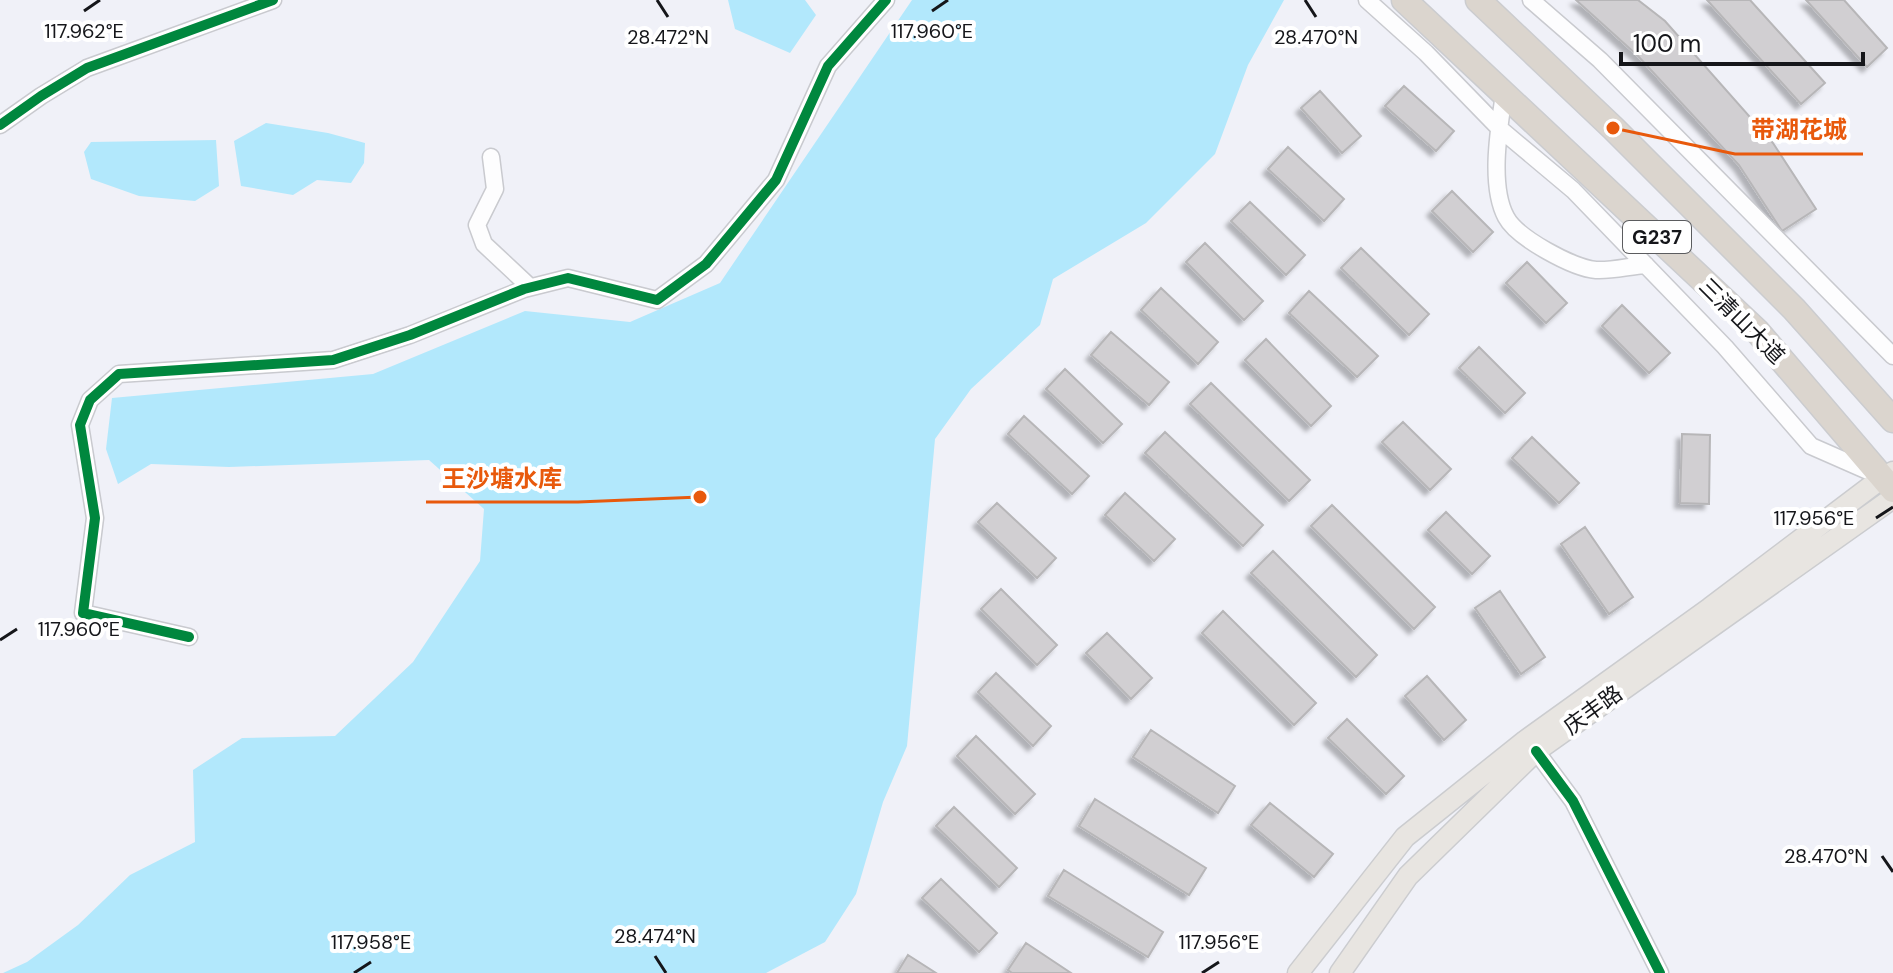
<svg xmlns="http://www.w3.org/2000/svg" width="1893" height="973" font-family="'DM Sans','Noto Sans SC',sans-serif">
<defs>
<filter id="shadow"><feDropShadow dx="-5" dy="5" stdDeviation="2" flood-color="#0004"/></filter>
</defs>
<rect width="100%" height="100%" fill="#f0f1f8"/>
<path fill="#b2e8fc" d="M728 0H805L816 15 790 53 735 29Z
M912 0H1284L1248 65 1215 154 1146 223 1053 279 1040 325 971 389 935 439 907 746 883 802 856 894 825 942 766 973H3L27 962 78 925 130 875 195 842 193 770 242 738 335 736 413 662 480 561 484 509 429 460 229 467 151 464 118 484 106 449 112 398 373 374 525 311 630 322 720 283Z
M266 123 328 133 365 143 364 163 351 183 317 180 293 195 241 186 234 141Z
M216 140 219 186 195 201 139 196 91 179 84 152 91 142Z"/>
<path fill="#d1cfd2" stroke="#b7b6b8" stroke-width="2" filter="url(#shadow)" d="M1576 0H1638L1665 21 1773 143 1816 209 1782 231 1739 165 1638 56Z
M1707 0H1750L1825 83 1801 104Z
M1806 0H1844L1887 48 1867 67Z
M1404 86 1454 131 1436 151 1385 106Z
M1320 91 1361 136 1342 153 1301 108Z
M1288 147 1344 199 1324 221 1268 169Z
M1452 191 1493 232 1473 252 1432 211Z
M1250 202 1305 255 1286 275 1231 221Z
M1205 243 1263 301 1244 320 1186 262Z
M1361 248 1429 314 1409 335 1341 268Z
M1527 262 1567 303 1546 323 1506 283Z
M1161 288 1218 342 1198 364 1141 310Z
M1309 291 1378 356 1357 377 1289 313Z
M1622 305 1670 353 1649 373 1602 326Z
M1111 332 1169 382 1149 405 1091 355Z
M1266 339 1331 406 1311 426 1245 360Z
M1479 347 1525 393 1505 413 1459 368Z
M1065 369 1122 424 1103 443 1046 389Z
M1211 383 1310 480 1289 501 1190 404Z
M1024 416 1089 476 1072 494 1008 434Z
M1403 422 1451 469 1430 490 1382 442Z
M1165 432 1263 525 1243 546 1145 453Z
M1682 434 1710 435 1709 504 1680 503Z
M1532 437 1579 483 1559 503 1512 458Z
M1125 493 1175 539 1154 561 1105 515Z
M997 503 1056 558 1037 578 978 522Z
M1332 505 1435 607 1414 629 1311 526Z
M1446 512 1490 556 1472 574 1428 530Z
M1585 527 1633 597 1609 614 1561 544Z
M1273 551 1377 655 1356 677 1251 573Z
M1001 589 1057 645 1037 665 981 609Z
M1500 591 1545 657 1521 674 1475 608Z
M1223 611 1316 703 1294 725 1202 633Z
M1107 633 1152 678 1131 699 1086 653Z
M996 673 1051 726 1033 746 978 692Z
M1427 676 1466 720 1444 740 1405 696Z
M1347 719 1404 776 1386 794 1328 738Z
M1151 730 1235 786 1218 813 1133 757Z
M976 736 1035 794 1015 814 957 756Z
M1095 799 1206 868 1189 895 1079 826Z
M1270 803 1333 854 1314 877 1251 825Z
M954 807 1017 868 999 887 936 826Z
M1064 870 1163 932 1148 957 1048 896Z
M941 879 997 933 979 952 922 898Z
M1026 943 1071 973H1012L1008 970Z
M908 955 936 973H897Z"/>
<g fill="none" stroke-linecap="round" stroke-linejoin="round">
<g stroke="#c9cacf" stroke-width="19">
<path id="minor" d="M1367 0 1426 53 1499 128 1573 190 1725 347 1811 446 1877 475
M1531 0 1600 60 1893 356
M1504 94C1499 128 1489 185 1506 217 1517 238 1573 268 1596 270 1612 271 1630 266 1646 265
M0 125 41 96 87 68 273 0
M491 157 495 189 477 225 484 244 530 287
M189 637 83 613 95 518 80 425 90 400 119 374 333 360 410 335 524 289 568 278 657 300 706 264 776 180 828 66 886 0
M1536 751 1573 801 1660 973"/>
</g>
<g stroke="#cbcccf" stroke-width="23">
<path id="major" d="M1298 973 1405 837 1525 741 1710 608 1882 478 1893 472
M1340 973 1408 876 1536 751 1893 498"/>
</g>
<g stroke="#cbcccf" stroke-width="27">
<path id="highway" d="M1404 0 1757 331 1893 490
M1478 0 1613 128 1794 309 1893 420"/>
</g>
<use href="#minor" stroke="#fdfdfe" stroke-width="16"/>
<use href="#major" stroke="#e8e5e1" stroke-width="20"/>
<use href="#highway" stroke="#dbd5ce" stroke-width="24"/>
<g stroke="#fff" stroke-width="15">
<path id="cycleway" d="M0 125 41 96 87 68 273 0
M189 637 83 613 95 518 80 425 90 400 119 374 333 360 410 335 524 289 568 278 657 300 706 264 776 180 828 66 886 0
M1536 751 1573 801 1660 973"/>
</g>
<use href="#cycleway" stroke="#00873e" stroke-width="10"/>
</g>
<path fill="none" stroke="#15161a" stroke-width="3" d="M657 0 668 17M1305 0 1316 17M84 11 100 0M932 11 948 0M1876 518 1893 507M0 640 17 629M1882 856 1893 872M655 956 666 973M354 973 371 962M1202 973 1219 962"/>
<g text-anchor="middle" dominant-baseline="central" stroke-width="8" stroke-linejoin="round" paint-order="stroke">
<rect fill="#fff" stroke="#5b5c5f" stroke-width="2" x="1623" y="221" width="68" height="32" rx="6"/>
<g font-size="20" font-weight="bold" fill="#15161a">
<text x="1657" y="237">G237</text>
</g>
<g font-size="22" fill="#15161a" stroke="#fff">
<text transform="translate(1742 321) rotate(45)">三清山大道</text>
<text transform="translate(1593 710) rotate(-36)">庆丰路</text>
</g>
</g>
<g font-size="20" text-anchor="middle" fill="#15161a" stroke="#fff" stroke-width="8" stroke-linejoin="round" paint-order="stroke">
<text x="84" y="38">117.962°E</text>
<text x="932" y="38">117.960°E</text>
<text x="668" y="44">28.472°N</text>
<text x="1316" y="44">28.470°N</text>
<text x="1814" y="525">117.956°E</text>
<text x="79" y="636">117.960°E</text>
<text x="1826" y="863">28.470°N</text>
<text x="655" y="943">28.474°N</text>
<text x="371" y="949">117.958°E</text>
<text x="1219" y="949">117.956°E</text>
</g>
<path fill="none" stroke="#e8590c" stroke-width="3" d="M1613 128L1735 154H1863M700 497L578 502H426"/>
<g fill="#e8590c" stroke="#fff" stroke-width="3">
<circle cx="1613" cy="128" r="8"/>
<circle cx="700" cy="497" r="8"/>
</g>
<g font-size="24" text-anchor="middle" font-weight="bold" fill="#e8590c" stroke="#fff" stroke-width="8" stroke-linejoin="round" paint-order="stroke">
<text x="1799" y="138">带湖花城</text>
<text x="502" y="487">王沙塘水库</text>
</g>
<path d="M1621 52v12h242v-12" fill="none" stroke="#15161a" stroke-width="4"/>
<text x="1633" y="52" font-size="24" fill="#15161a" stroke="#ffffff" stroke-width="6" paint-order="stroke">100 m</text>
</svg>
